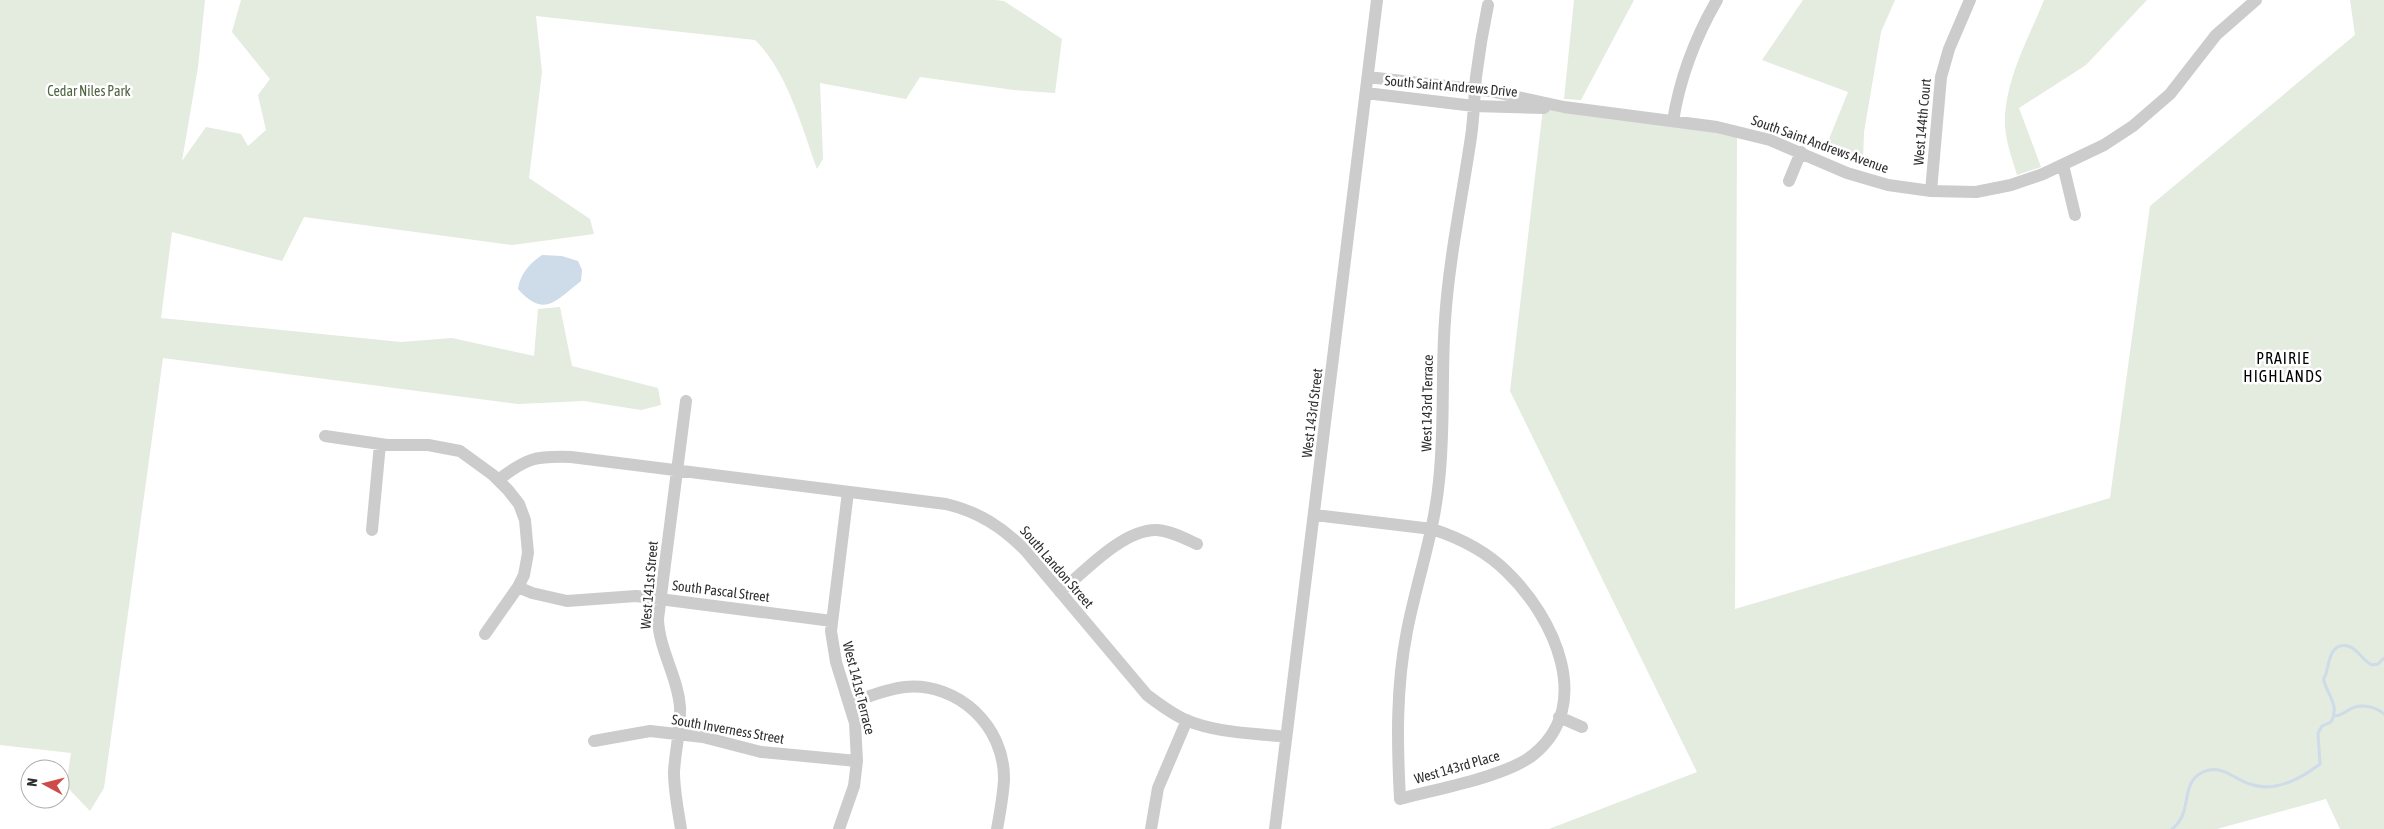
<svg xmlns="http://www.w3.org/2000/svg" width="2384" height="829" font-family="'Asap Condensed',sans-serif">
<rect width="100%" height="100%" fill="#fff"/>
<path fill="#e4ebdf" d="M0 0H205L198 67 182 161 206 127 241 134 248 146 266 130 258 95 270 79 232 32 241 0H995L1004 1 1062 39 1055 93 1014 90 920 77 906 99 820 83 823 159 817 169C802 127 787 71 755 40L536 16 542 72 529 178 590 219 594 234 512 245 304 217 282 261 172 232 161 318 401 342 452 338 534 356 538 309 560 307 572 366 658 388 661 405 641 410 584 401 518 404 163 358 104 788 90 811 66 786 71 753 0 745Z
M1574 0H1634L1581 100 1564 99Z
M1803 0H1895L1881 32 1864 132 1863 160 1827 144 1848 92 1762 60Z
M2044 0H2147L2086 65 2019 108 2041 167 2017 175C2012 158 2005 140 2005 122 2005 79 2029 38 2044 0Z
M2350 0H2384V829H2340L2326 799 2217 829H1549L1697 772 1510 391 1543 108 1737 131 1735 609 2110 498 2150 206 2355 35Z"/>
<path fill="#cedbe8" d="M542 255 562 256 578 261 582 270 581 281C556 300 545 319 518 289 520 274 530 263 542 255Z"/>
<g fill="none" stroke-linecap="round" stroke-linejoin="round">
<path stroke="#cedbe8" stroke-width="3" d="M2334 716C2341 716 2343 713 2349 710 2359 703 2375 706 2384 714
M2172 829C2194 812 2179 783 2203 772 2223 763 2235 781 2253 785 2276 792 2302 778 2320 764L2318 733 2322 726 2331 722C2340 706 2328 696 2324 681 2323 676 2325 678 2326 674 2329 663 2330 642 2348 646 2357 648 2363 661 2372 665L2378 664 2384 658"/>
<path stroke="#ccc" stroke-width="12" d="M1368 77 1490 91 1564 107 1717 127 1770 140 1847 173 1888 185 1931 191 1976 192 2011 185 2043 174 2104 145 2133 126 2170 94 2216 35 2256 0
M1366 93 1474 106 1544 108
M1673 121C1680 77 1695 38 1717 0
M2063 165 2075 215
M1789 181 1801 152
M1931 191 1941 77 1949 49 1970 0
M325 436 387 445H428L460 451 493 475 508 490 519 504 525 520 528 553 524 575 518 587 485 634
M498 480C527 458 534 456 571 457L946 504C979 512 1002 527 1025 550L1147 695C1159 704 1172 714 1186 720 1216 733 1254 733 1286 737
M1315 515 1432 529C1460 538 1486 551 1507 572 1554 617 1595 705 1533 755 1505 777 1436 789 1400 799 1397 742 1396 687 1407 631 1417 580 1434 533 1439 481 1445 428 1441 374 1445 320 1449 259 1462 198 1471 137 1474 117 1474 97 1476 77 1479 53 1483 29 1488 5
M372 530 380 444
M518 587 532 593 567 601 636 596 832 621
M1060 592C1084 572 1123 529 1157 530 1171 531 1184 538 1197 544
M850 703C868 697 886 689 905 687 958 682 1005 726 1004 780 1003 796 1000 813 997 829
M1559 717 1582 727
M594 741 650 731 703 737 761 752 857 761
M681 829C678 810 674 791 674 772 675 751 681 729 680 707 678 677 659 650 658 619L686 401
M839 829 854 786 857 761 855 723 836 662 831 631 848 492
M1151 829 1158 788 1187 720
M1275 829 1377 0"/>
</g>
<g text-anchor="middle" dominant-baseline="central" stroke-width="5" stroke-linejoin="round" paint-order="stroke">
<g font-size="14" fill="#2f2f2f" stroke="#fff">
<text transform="translate(1451 86) rotate(5)">South Saint Andrews Drive</text>
<text transform="translate(1922 122) rotate(-85)">West 144th Court</text>
<text transform="translate(1820 144) rotate(20)">South Saint Andrews Avenue</text>
<text transform="translate(1427 403) rotate(-89)">West 143rd Terrace</text>
<text transform="translate(1312 413) rotate(-83)">West 143rd Street</text>
<text transform="translate(1057 567) rotate(49)">South Landon Street</text>
<text transform="translate(649 585) rotate(-85)">West 141st Street</text>
<text transform="translate(721 591) rotate(7)">South Pascal Street</text>
<text transform="translate(859 688) rotate(76)">West 141st Terrace</text>
<text transform="translate(728 729) rotate(10)">South Inverness Street</text>
<text transform="translate(1457 767) rotate(-16)">West 143rd Place</text>
</g>
<g font-size="14" fill="#506642" stroke="#fff">
<text x="89" y="91">Cedar Niles Park</text>
</g>
<g font-size="16" letter-spacing="1" fill="#000" stroke="#fff">
<text x="2283" y="358">PRAIRIE<tspan x="2283" dy="18">HIGHLANDS</tspan></text>
</g>
</g>
<g transform="translate(45 784) rotate(277)"><circle r="24" fill="#ffffff" stroke="#acacac"/>
<path d="M0-4L9 19L0 12L-9 19Z" fill="#cf4b49"/>
<text y="-8" font-size="14" font-weight="bold" text-anchor="middle" fill="#2f2f2f">N</text>
</g>
</svg>
